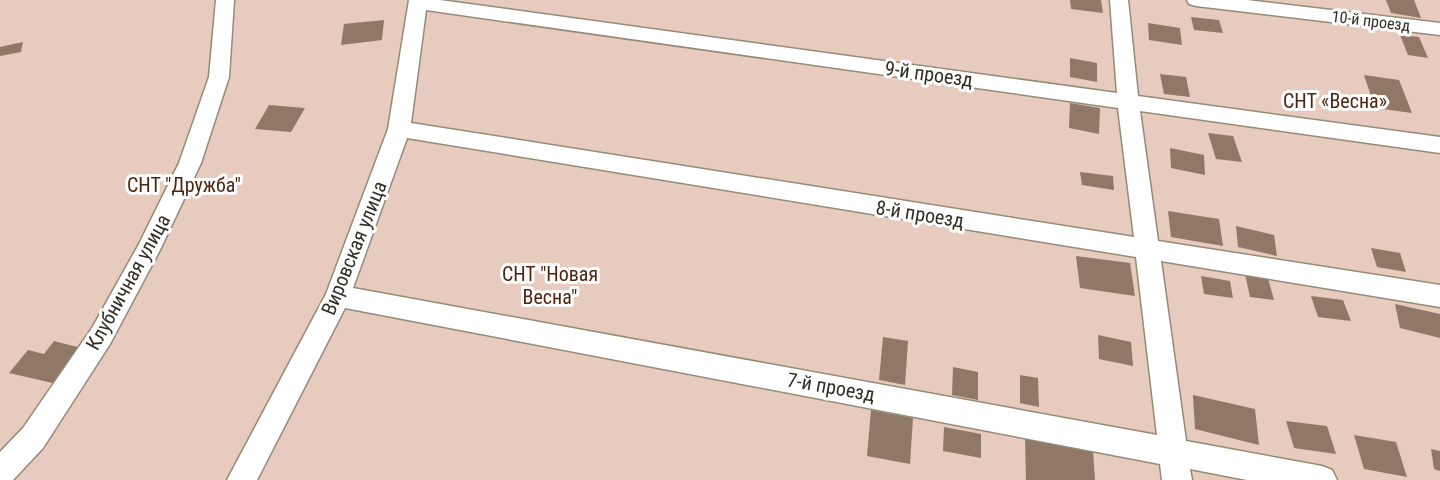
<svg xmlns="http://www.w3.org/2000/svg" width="1440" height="480" font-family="'Roboto Condensed',sans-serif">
<rect width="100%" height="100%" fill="#fefaf2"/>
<path fill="#e7cbbf" d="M0 0H1440V480H0Z"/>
<path fill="#8f7865" d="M1070 0H1101L1103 13 1071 9Z
M1386 0H1414L1421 18 1391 13Z
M1191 17 1219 20 1223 33 1194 30Z
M384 20 382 40 341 45 344 24Z
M1148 23 1180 28 1182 45 1149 40Z
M1400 35 1419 37 1428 58 1408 55Z
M23 42 21 52 0 56V47Z
M1070 58 1097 63V82L1070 77Z
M1160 74 1186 77 1190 97 1164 94Z
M1364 75 1399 80 1412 113 1375 108Z
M1070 103 1100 108 1099 134 1069 128Z
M269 105 305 108 291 132 255 129Z
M1208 133 1233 136 1242 162 1216 159Z
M1170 148 1204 155 1205 175 1171 168Z
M1080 172 1113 176 1114 190 1082 185Z
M1168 211 1219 219 1223 246 1171 237Z
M1236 226 1274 235 1277 256 1238 247Z
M1371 248 1400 253 1406 272 1377 267Z
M1076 256 1130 263 1135 296 1080 288Z
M1245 274 1268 278 1274 300 1250 297Z
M1201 276 1230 281 1233 298 1204 294Z
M1311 296 1343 300 1351 321 1318 317Z
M1395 304 1440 314V338L1400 328Z
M1098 335 1131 342 1133 366 1099 359Z
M883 337 908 341 905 385 879 380Z
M54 341 85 349 57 384 9 373 28 350 44 354Z
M953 367 978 372V400L952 395Z
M1020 375 1038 378 1039 407 1020 403Z
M1193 395 1255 409 1259 445 1195 429Z
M871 410 913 418 910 464 867 456Z
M1286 421 1327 426 1336 454 1294 448Z
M944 427 981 434V458L943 451Z
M1354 435 1396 442 1407 477 1364 469Z
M1025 438 1093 451 1095 480H1026Z
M1431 449 1440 451V471L1434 469Z"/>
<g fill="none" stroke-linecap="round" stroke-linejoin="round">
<g stroke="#958a78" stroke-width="3">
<path id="minor" d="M216 0H234L229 77 201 163 160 250 110 344 43 448 13 480H0V452L23 428 92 328 139 244 179 163 209 77Z
M409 0H440L1117 93 1110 0H1128L1138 96 1440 137V153L1140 111 1158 241 1440 285V307L1161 261 1186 441 1322 466 1332 470 1337 480H1247L1190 469 1192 480H1162L1160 464 345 308 257 480H227L326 294 388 129ZM426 10 1118 108 1134 237 411 123ZM407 138 1136 257 1157 435 353 288Z
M1187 0H1247L1440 23V35L1196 6 1189 4Z"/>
</g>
<use href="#minor" fill="#fff" fill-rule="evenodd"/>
</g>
<g text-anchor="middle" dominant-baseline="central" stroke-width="6" stroke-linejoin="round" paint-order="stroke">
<g font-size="16" fill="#322e26" stroke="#fff">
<text transform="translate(1371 21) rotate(7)">10-й проезд</text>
</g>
<g font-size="20" fill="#322e26" stroke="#fff">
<text transform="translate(929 74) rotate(8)">9-й проезд</text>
<text transform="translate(920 214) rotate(9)">8-й проезд</text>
<text transform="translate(354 248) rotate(-68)">Вировская улица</text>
<text transform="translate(128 282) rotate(-61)">Клубничная улица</text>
<text transform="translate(831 387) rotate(10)">7-й проезд</text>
</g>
<g font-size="20" fill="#4f2512" stroke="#fff">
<text x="1335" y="101">СНТ «Весна»</text>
<text x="184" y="185">СНТ "Дружба"</text>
<text x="550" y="274">СНТ "Новая<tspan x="550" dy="23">Весна"</tspan></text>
</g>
</g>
</svg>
